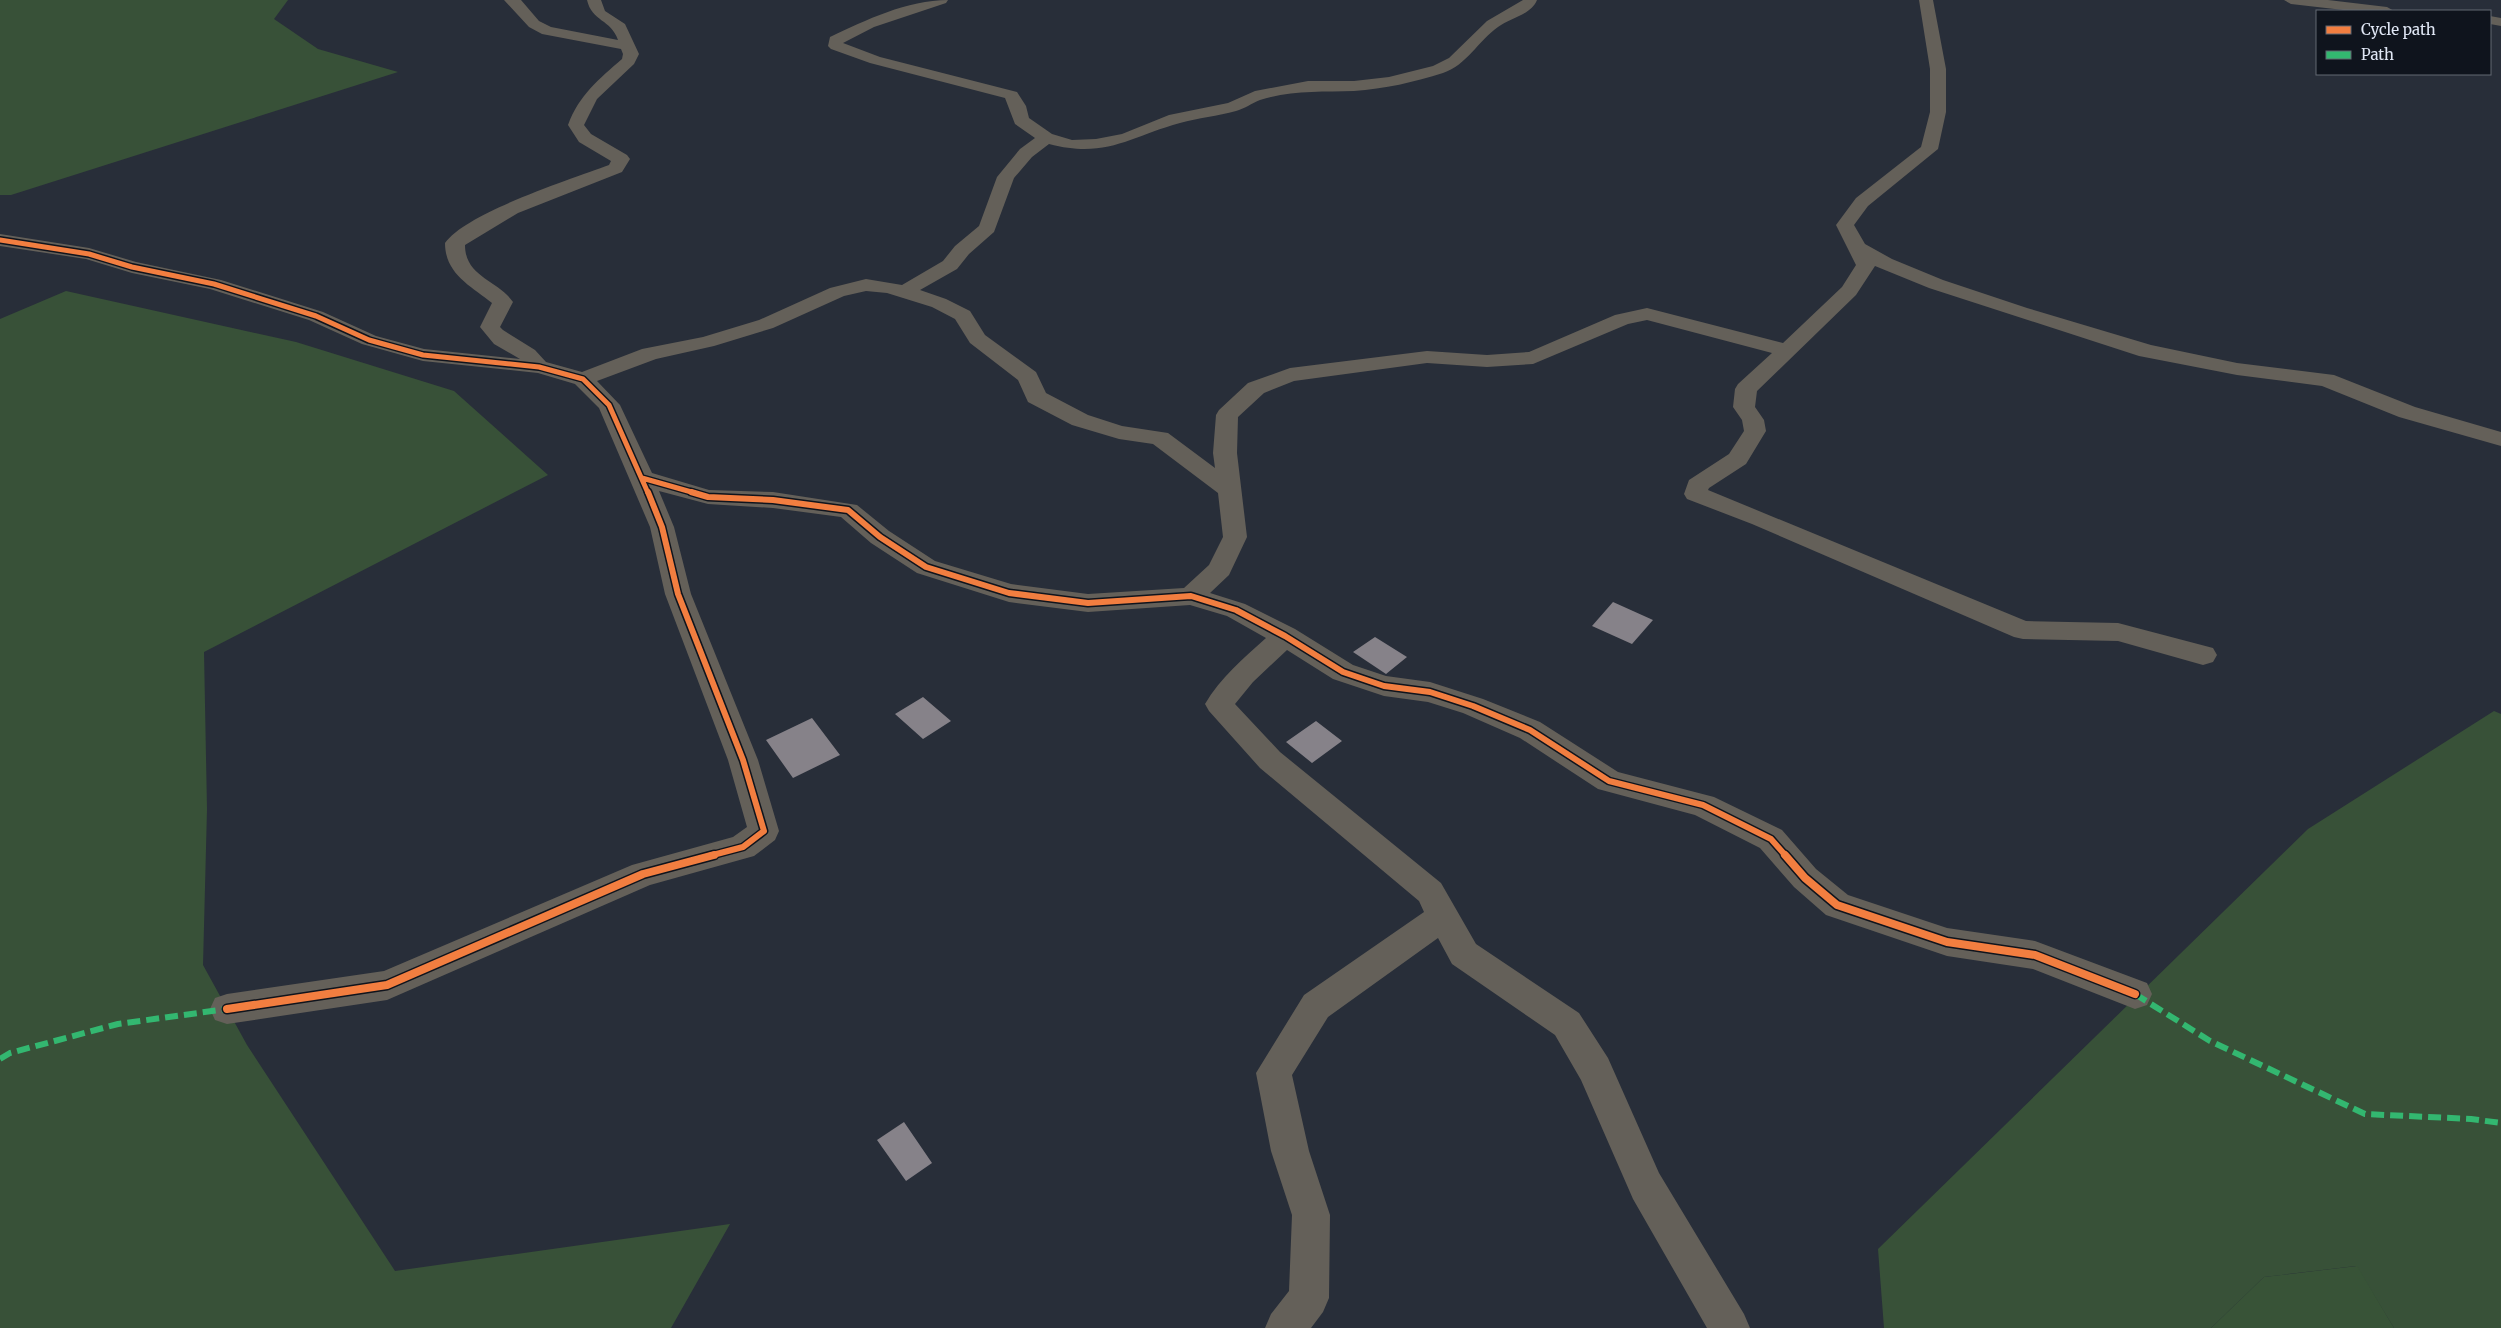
<svg xmlns="http://www.w3.org/2000/svg" width="2501" height="1328" font-family="Merriweather,serif">
<rect width="100%" height="100%" fill="#282e39"/>
<path fill="#385138" d="M0 0H288L274 19 318 49 398 72 11 195H0Z
M66 291 296 342 454 391 548 475 204 652 207 809 203 965 247 1045 395 1271 730 1224 671 1328H0V319Z
M2494 711 2501 714V1328H2394L2356 1266 2264 1277 2211 1328H1884L1878 1249 2308 829Z"/>
<path fill="#385337" d="M2357 1266 2394 1328H2211L2264 1277Z"/>
<path fill="#868289" d="M1613 602 1653 620 1632 644 1592 626Z
M1375 637 1407 657 1386 674 1353 652Z
M923 697 951 721 923 739 895 714Z
M812 718 840 755 793 778 766 740Z
M1316 721 1342 741 1312 763 1286 742Z
M904 1122 932 1163 906 1181 877 1140Z"/>
<g fill="none" stroke-linecap="round" stroke-linejoin="round">
<path fill="#646059" fill-rule="evenodd" d="M504 0H521L539 21 551 27 618 40C611 19 592 22 587 0H601L605 11 625 24 639 54 634 64 597 99 584 125 591 134 627 155 630 159 622 172 518 213 465 245C465 277 498 280 513 302L500 327 503 330 535 350 546 362 582 372 642 349 703 337 759 320 830 288 866 279 902 285 943 261 955 246 979 226 997 177 1020 149 1035 138 1015 124 1005 98 870 63 831 49 828 46 830 37C866 20 907 0 948 0L946 3 874 27 843 43 880 57 1017 92 1026 106 1029 118 1052 134 1072 140 1096 139 1122 134 1169 115 1228 103 1255 91 1308 81H1354L1389 77 1433 66 1449 58 1487 21 1523 0H1537C1531 15 1510 18 1498 27 1478 41 1467 65 1443 73 1415 82 1384 89 1354 91 1322 92 1291 90 1260 100 1252 103 1244 109 1236 111 1218 116 1198 118 1180 123 1129 137 1106 159 1049 144L1032 157 1014 178 994 232 969 254 957 269 920 290 946 299 970 311 985 335 1036 372 1046 393 1088 415 1122 426 1168 433 1215 468 1213 453 1216 415 1219 410 1248 383 1290 368 1427 351 1487 355 1529 352 1615 315 1647 308 1783 343 1842 287 1856 265 1836 225 1856 198 1921 147 1930 112V69L1919 0H1933L1946 69V112L1938 149 1868 206 1854 225 1865 244 1892 259 1943 280 2027 308 2151 345 2237 363 2334 375 2415 407 2501 432V446L2399 417 2322 386 2237 375 2139 356 1929 288 1875 266 1856 295 1757 391 1755 407 1764 420 1766 431 1746 464 1709 488 1708 490 2026 621 2118 623 2213 648 2217 655 2213 662 2203 665 2118 641 2023 639 2014 637 1752 524 1687 499 1684 494 1689 480 1729 454 1744 431 1742 420 1733 407 1735 389 1738 384 1772 353 1647 320 1628 324 1533 364 1487 367 1427 363 1294 381 1264 393 1238 417 1237 453 1247 537 1229 575 1210 593 1245 604 1295 629 1353 665 1386 676 1430 682 1483 699 1540 722 1618 772 1714 797 1782 830 1816 869 1848 895 1947 928 2035 941 2147 983 2152 994 2147 1005 2135 1009 2033 969 1947 956 1826 915 1794 887 1760 848 1695 815 1598 789 1520 738 1463 713 1428 702 1384 696 1333 679 1287 650 1253 682 1235 704 1280 752 1441 883 1476 944 1579 1013 1608 1058 1659 1173 1744 1314 1750 1328H1707L1633 1199 1581 1080 1555 1035 1452 964 1438 938 1328 1017 1292 1075 1309 1151 1330 1215 1329 1298 1323 1312 1311 1328H1265L1271 1314 1289 1291 1292 1215 1271 1151 1256 1073 1304 995 1424 912 1419 901 1260 768 1209 711 1205 704C1220 678 1244 658 1266 638L1227 616 1190 605 1088 612 1009 602 917 573 871 543 841 517 773 508 708 504 659 491 674 527 691 594 758 760 779 831 775 840 754 856 650 885 387 1000 227 1024 215 1020 210 1009 215 998 227 994 384 971 632 865 733 837 747 827 728 760 665 594 650 527 599 408 575 384 538 373 423 361 362 344 309 320 210 289 132 273 86 259 0 246V234L89 248 136 262 221 280 323 312 376 336 424 349 520 359 494 344 480 327 492 303C471 286 445 274 445 243 467 212 572 179 609 165L611 161 579 142 568 125C579 95 599 79 622 59L623 54 621 49 542 34 529 27ZM866 291 887 293 932 307 955 319 970 343 1018 380 1028 402 1072 425 1119 439 1153 444 1218 493 1223 537 1209 565 1184 588 1088 594 1011 584 935 561 889 531 857 505 773 492 709 490 652 473 620 405 597 381 656 359 714 346 773 328 844 296Z
M2284 0H2328L2387 7 2394 11H2352L2291 4Z
M2490 16 2501 18V26L2490 24Z"/>
<path stroke="#33b770" stroke-width="6" stroke-dasharray="13 6" stroke-linecap="butt" d="M2135 994 2210 1041 2365 1114 2471 1119 2501 1123
M0 1059 10 1053 118 1024 227 1009"/>
<g stroke="#0f141d" stroke-width="8">
<path id="cycleway-far2" d="M0 240 89 254 132 267 214 284 316 316 369 340 423 355 539 367 583 379 609 405 648 493
M642 478 695 493"/>
</g>
<g stroke="#0f141d" stroke-width="9">
<path id="cycleway-far1" d="M648 492 662 527 678 594 743 760 764 831 743 847 709 856
M691 492 708 497 773 500 848 510 880 537 926 567 1009 593 1088 603 1191 596 1236 610 1285 636 1343 672 1384 686 1430 692 1473 706 1530 730 1609 781 1703 805 1771 839 1786 856"/>
</g>
<g stroke="#0f141d" stroke-width="11">
<path id="cycleway" d="M1785 855 1805 878 1837 905 1947 942 2035 955 2135 994
M227 1009 387 985 643 874 714 855"/>
</g>
<use href="#cycleway-far2" stroke="#f27e40" stroke-width="5"/>
<use href="#cycleway-far1" stroke="#f27e40" stroke-width="6"/>
<use href="#cycleway" stroke="#f27e40" stroke-width="8"/>
</g>
<rect x="2316" y="10" width="175" height="65" fill="#0f141d" stroke="#636873"/>
<rect x="2326" y="26" width="25" height="8" fill="#f27e40" stroke="#636873"/>
<text x="2361" y="35" font-size="15" fill="#e0e7f5">Cycle path</text>
<rect x="2326" y="51" width="25" height="8" fill="#33b770" stroke="#636873"/>
<text x="2361" y="60" font-size="15" fill="#e0e7f5">Path</text>
</svg>
